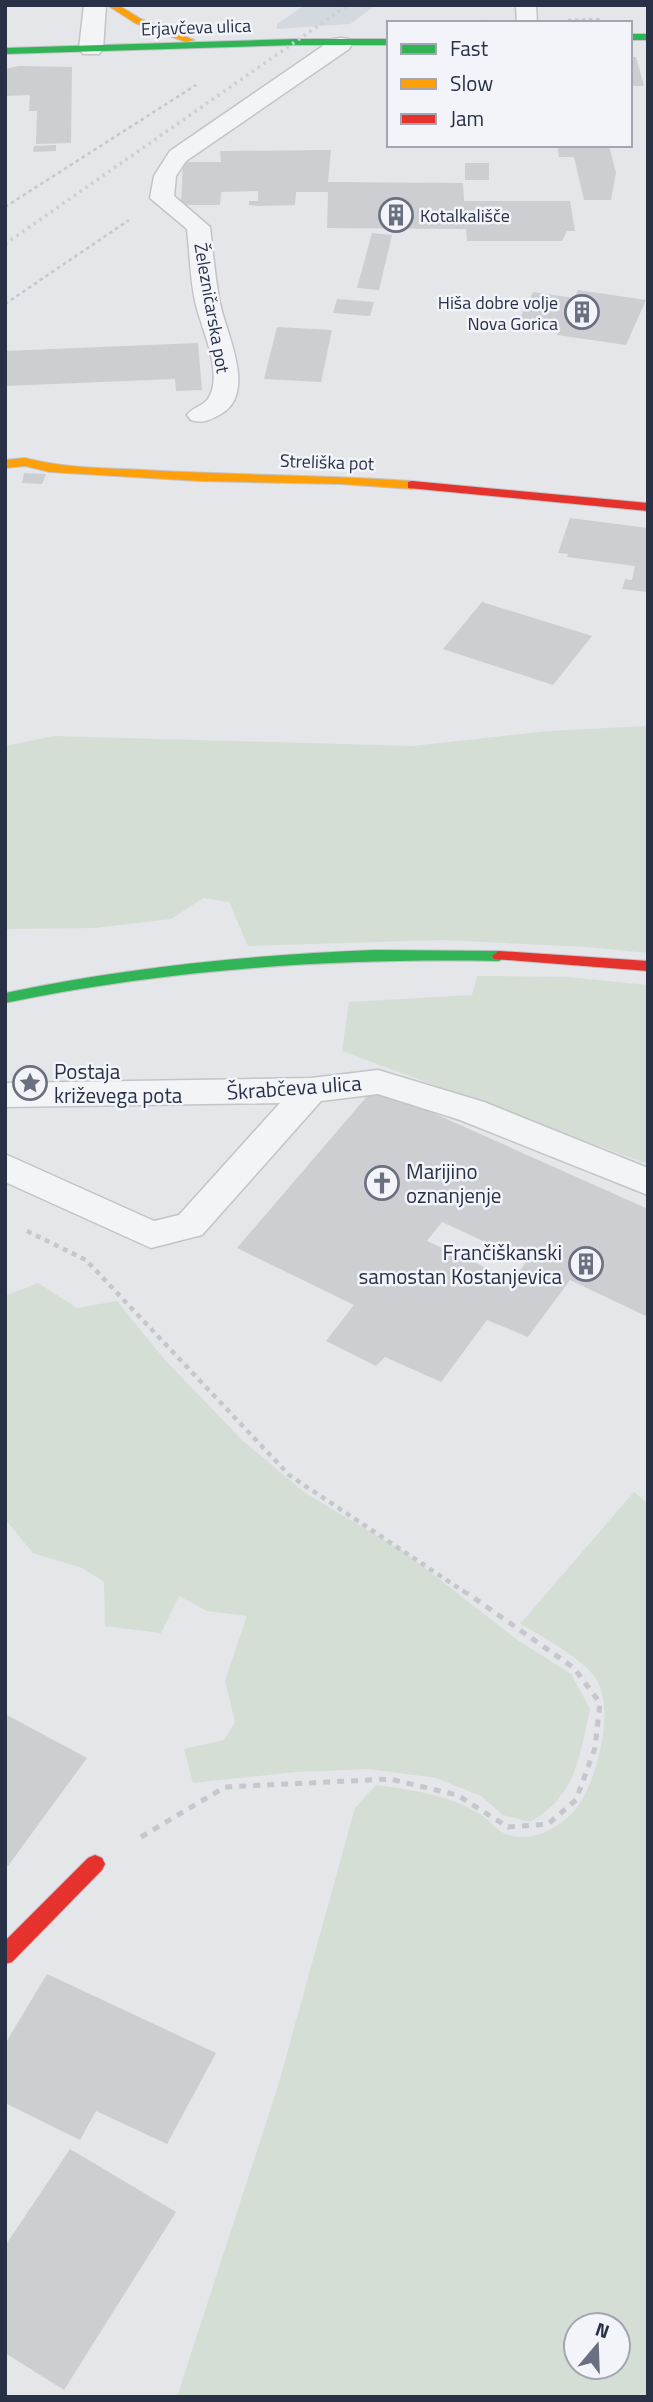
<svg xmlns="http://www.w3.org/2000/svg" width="653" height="2402" font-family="'Titillium Web',sans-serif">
<rect width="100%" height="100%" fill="#e4e6ea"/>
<path fill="#d4d9e0" d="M305 5H376L350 24 277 29V24Z"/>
<path fill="#d4ded4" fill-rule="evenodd" d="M648 726V953L587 947 442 940 248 946 229 902 203 898 171 919 94 928 5 929V746L54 736 413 746 548 731Z
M477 976 568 977 648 985V1164L342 1051 349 1002 472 995Z
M38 1283 77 1308 117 1301 164 1359 244 1442 305 1493 403 1551 516 1639 571 1674 590 1709C579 1758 577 1795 530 1822L503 1815 481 1796 436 1778 369 1769 295 1772 193 1783 184 1749 224 1740 235 1722 225 1681 247 1616 207 1611 179 1596 161 1633 105 1626 104 1582 82 1568 33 1553 5 1519V1296Z
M634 1492 648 1504V2397H177L278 2086 355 1808 376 1785C411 1790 447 1794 478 1813 495 1823 497 1837 523 1837 546 1837 573 1818 583 1798 599 1768 616 1706 594 1676 581 1658 539 1634 520 1624ZM576 2325H618V2367H576Z"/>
<path fill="#ccced2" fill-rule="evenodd" d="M630 57H636L644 86H630Z
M19 66 72 67 71 143 36 144 37 111H29L30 95 5 96V69Z
M56 145V151L33 152 34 146Z
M557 145H609L616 173 611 200H584L574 157H559Z
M331 150 328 182 463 183 464 201H570L575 231H567L562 241H467L466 229 327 228 328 192H296L295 205 258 206 249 205V201H258V191L221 192 220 205H181L183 162H221L220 151Z
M465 163H489V180H465Z
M372 233 392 235 379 290 357 288Z
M578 290 646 300 626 345 557 335 559 330 517 324 533 292 574 298Z
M337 299 374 302 370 316 333 313Z
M277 327 332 330 321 382 264 379Z
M198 343 202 390 176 391 175 379 5 386V351Z
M24 473 46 474 42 484 22 483Z
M570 518 648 528V592L622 589 625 579 632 580 635 566 567 557 568 554 558 553Z
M482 602 592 636 553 685 443 649Z
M375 1087 648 1209V1317L570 1280 528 1337 487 1320 441 1382 385 1357 376 1366 326 1341 354 1305 237 1248ZM442 1222 527 1261 513 1280 427 1241Z
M5 1714 87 1758 8 1866 5 1865Z
M47 1974 216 2053 167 2144 96 2111 80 2140 5 2103V2044Z
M70 2149 176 2212 64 2390 5 2353V2246Z"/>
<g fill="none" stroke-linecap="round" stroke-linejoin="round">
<g stroke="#c2c4c8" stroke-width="3">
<path id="lane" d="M516 5H536L537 23H517Z
M341 38 349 39 352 44 349 49 186 161 176 176 174 196 210 227C213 252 215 278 220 303 225 331 258 393 221 414 210 420 203 424 191 420L187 415C193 407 203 406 208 399 224 374 202 330 196 305 190 281 190 254 187 229L150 198 154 176 170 151 333 39Z
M378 1070 484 1102 648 1168V1195L460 1120 378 1094 321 1101 202 1235 151 1248 5 1182V1154L154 1221 179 1215 280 1103 5 1107V1083L311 1078Z"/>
</g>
<g stroke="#c2c4c8" stroke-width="3">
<path id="street" d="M84 5H106L103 49 99 54H83L79 49Z"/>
</g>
<g stroke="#c2c4c8" stroke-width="2">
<path id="fast" d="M630 34H648V40H630Z
M295 39H389V45H295L5 54V48Z
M375 950 499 951 506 956 499 961C332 958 169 969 5 1003V993C128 967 250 955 375 950Z"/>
</g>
<g stroke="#c2c4c8" stroke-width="2">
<path id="slow" d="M107 5H118L141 19 194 40 186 42 135 23Z
M25 458C63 468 103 468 143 470 232 475 322 475 412 481L418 485 412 489 341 484 199 481 50 472 25 466 5 468V460Z"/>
</g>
<g stroke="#c2c4c8" stroke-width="2">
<path id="jam" d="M412 481 648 503V511L408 488V482Z
M499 951 648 961V971L494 959 492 956Z
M95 1855 102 1858 105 1864 102 1870 12 1962 5 1964V1941L88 1858Z"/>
</g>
<path stroke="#c5c7cc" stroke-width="2.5" stroke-dasharray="3.5 3.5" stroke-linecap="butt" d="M568 20 601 19
M414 22 486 21
M5 207 196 85
M5 304 129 220"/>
<path stroke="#c5c7cc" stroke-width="4.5" stroke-dasharray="5 5" stroke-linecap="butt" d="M27 1231 86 1260 289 1475 469 1595"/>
<path stroke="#c5c7cc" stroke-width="5" stroke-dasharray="7 7" stroke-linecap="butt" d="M141 1837 225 1787 390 1779 457 1795 508 1827 548 1824 576 1800 595 1748 600 1703 574 1668 467 1593"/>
<use href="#lane" fill="#f3f4f6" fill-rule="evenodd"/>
<use href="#street" fill="#f3f4f6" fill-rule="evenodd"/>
<use href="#fast" fill="#30b455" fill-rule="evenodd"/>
<use href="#slow" fill="#ff9f0a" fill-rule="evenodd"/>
<use href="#jam" fill="#e5322d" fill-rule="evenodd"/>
<path stroke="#ccced1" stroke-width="3.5" stroke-dasharray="2.5 4.5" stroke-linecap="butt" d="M5 244 348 5"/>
</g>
<defs>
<g id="building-ring" transform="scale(1.75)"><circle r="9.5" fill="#f2f4f9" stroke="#6a707f" stroke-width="1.5"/><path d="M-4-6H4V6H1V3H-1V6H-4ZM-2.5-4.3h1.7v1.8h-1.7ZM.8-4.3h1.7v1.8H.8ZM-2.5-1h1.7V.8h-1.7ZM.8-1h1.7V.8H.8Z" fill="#6a707f"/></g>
<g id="sight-ring" transform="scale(1.75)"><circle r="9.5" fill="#f2f4f9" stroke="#6a707f" stroke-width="1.5"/><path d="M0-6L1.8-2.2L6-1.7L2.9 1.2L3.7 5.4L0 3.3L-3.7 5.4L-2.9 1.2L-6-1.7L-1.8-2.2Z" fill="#6a707f"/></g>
<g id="church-ring" transform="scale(1.75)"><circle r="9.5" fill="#f2f4f9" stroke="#6a707f" stroke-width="1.5"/><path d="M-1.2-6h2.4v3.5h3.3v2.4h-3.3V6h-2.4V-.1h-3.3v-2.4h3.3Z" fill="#6a707f"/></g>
</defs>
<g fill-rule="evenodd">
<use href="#building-ring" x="396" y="215"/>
<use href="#building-ring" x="582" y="312"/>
<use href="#sight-ring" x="30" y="1083"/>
<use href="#church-ring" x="382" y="1183"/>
<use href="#building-ring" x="586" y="1264"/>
</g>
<g text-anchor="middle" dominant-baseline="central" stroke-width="5" stroke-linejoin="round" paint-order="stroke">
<g font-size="18" fill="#283146" stroke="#f2f4f9">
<text transform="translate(196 27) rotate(-2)">Erjavčeva ulica</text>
<text transform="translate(212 308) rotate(80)">Železničarska pot</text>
<text transform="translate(327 462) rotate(2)">Streliška pot</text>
</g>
<g font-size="18" fill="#283146" stroke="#f2f4f9" text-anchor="start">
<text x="420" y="215">Kotalkališče</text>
<text x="558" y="302" text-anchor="end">Hiša dobre volje<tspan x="558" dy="21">Nova Gorica</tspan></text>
</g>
<g font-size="21" fill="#283146" stroke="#f2f4f9" text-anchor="start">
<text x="54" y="1071">Postaja<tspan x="54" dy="24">križevega pota</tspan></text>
<text x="406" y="1171">Marijino<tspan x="406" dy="24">oznanjenje</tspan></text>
<text x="562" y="1252" text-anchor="end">Frančiškanski<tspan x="562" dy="24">samostan Kostanjevica</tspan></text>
</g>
<g font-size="21" fill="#283146" stroke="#f2f4f9">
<text transform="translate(294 1087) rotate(-4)">Škrabčeva ulica</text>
</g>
</g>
<rect width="653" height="2402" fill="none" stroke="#283146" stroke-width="14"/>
<rect x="387" y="21" width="245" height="126" fill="#f2f4f9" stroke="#a1a6b1" stroke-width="2"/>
<rect x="401" y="44" width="35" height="10" fill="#30b455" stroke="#a1a6b1" stroke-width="2"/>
<text x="450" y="56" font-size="21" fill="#283146">Fast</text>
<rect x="401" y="79" width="35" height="10" fill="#ff9f0a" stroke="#a1a6b1" stroke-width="2"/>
<text x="450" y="91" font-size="21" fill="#283146">Slow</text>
<rect x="401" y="114" width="35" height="10" fill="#e5322d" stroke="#a1a6b1" stroke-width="2"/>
<text x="450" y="126" font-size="21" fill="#283146">Jam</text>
<g transform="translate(597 2346) rotate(19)"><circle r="33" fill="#f2f4f9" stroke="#a1a6b1" stroke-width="2"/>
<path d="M0-5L12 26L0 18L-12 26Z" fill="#6a707f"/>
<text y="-10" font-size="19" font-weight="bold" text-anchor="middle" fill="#283146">N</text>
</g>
</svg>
